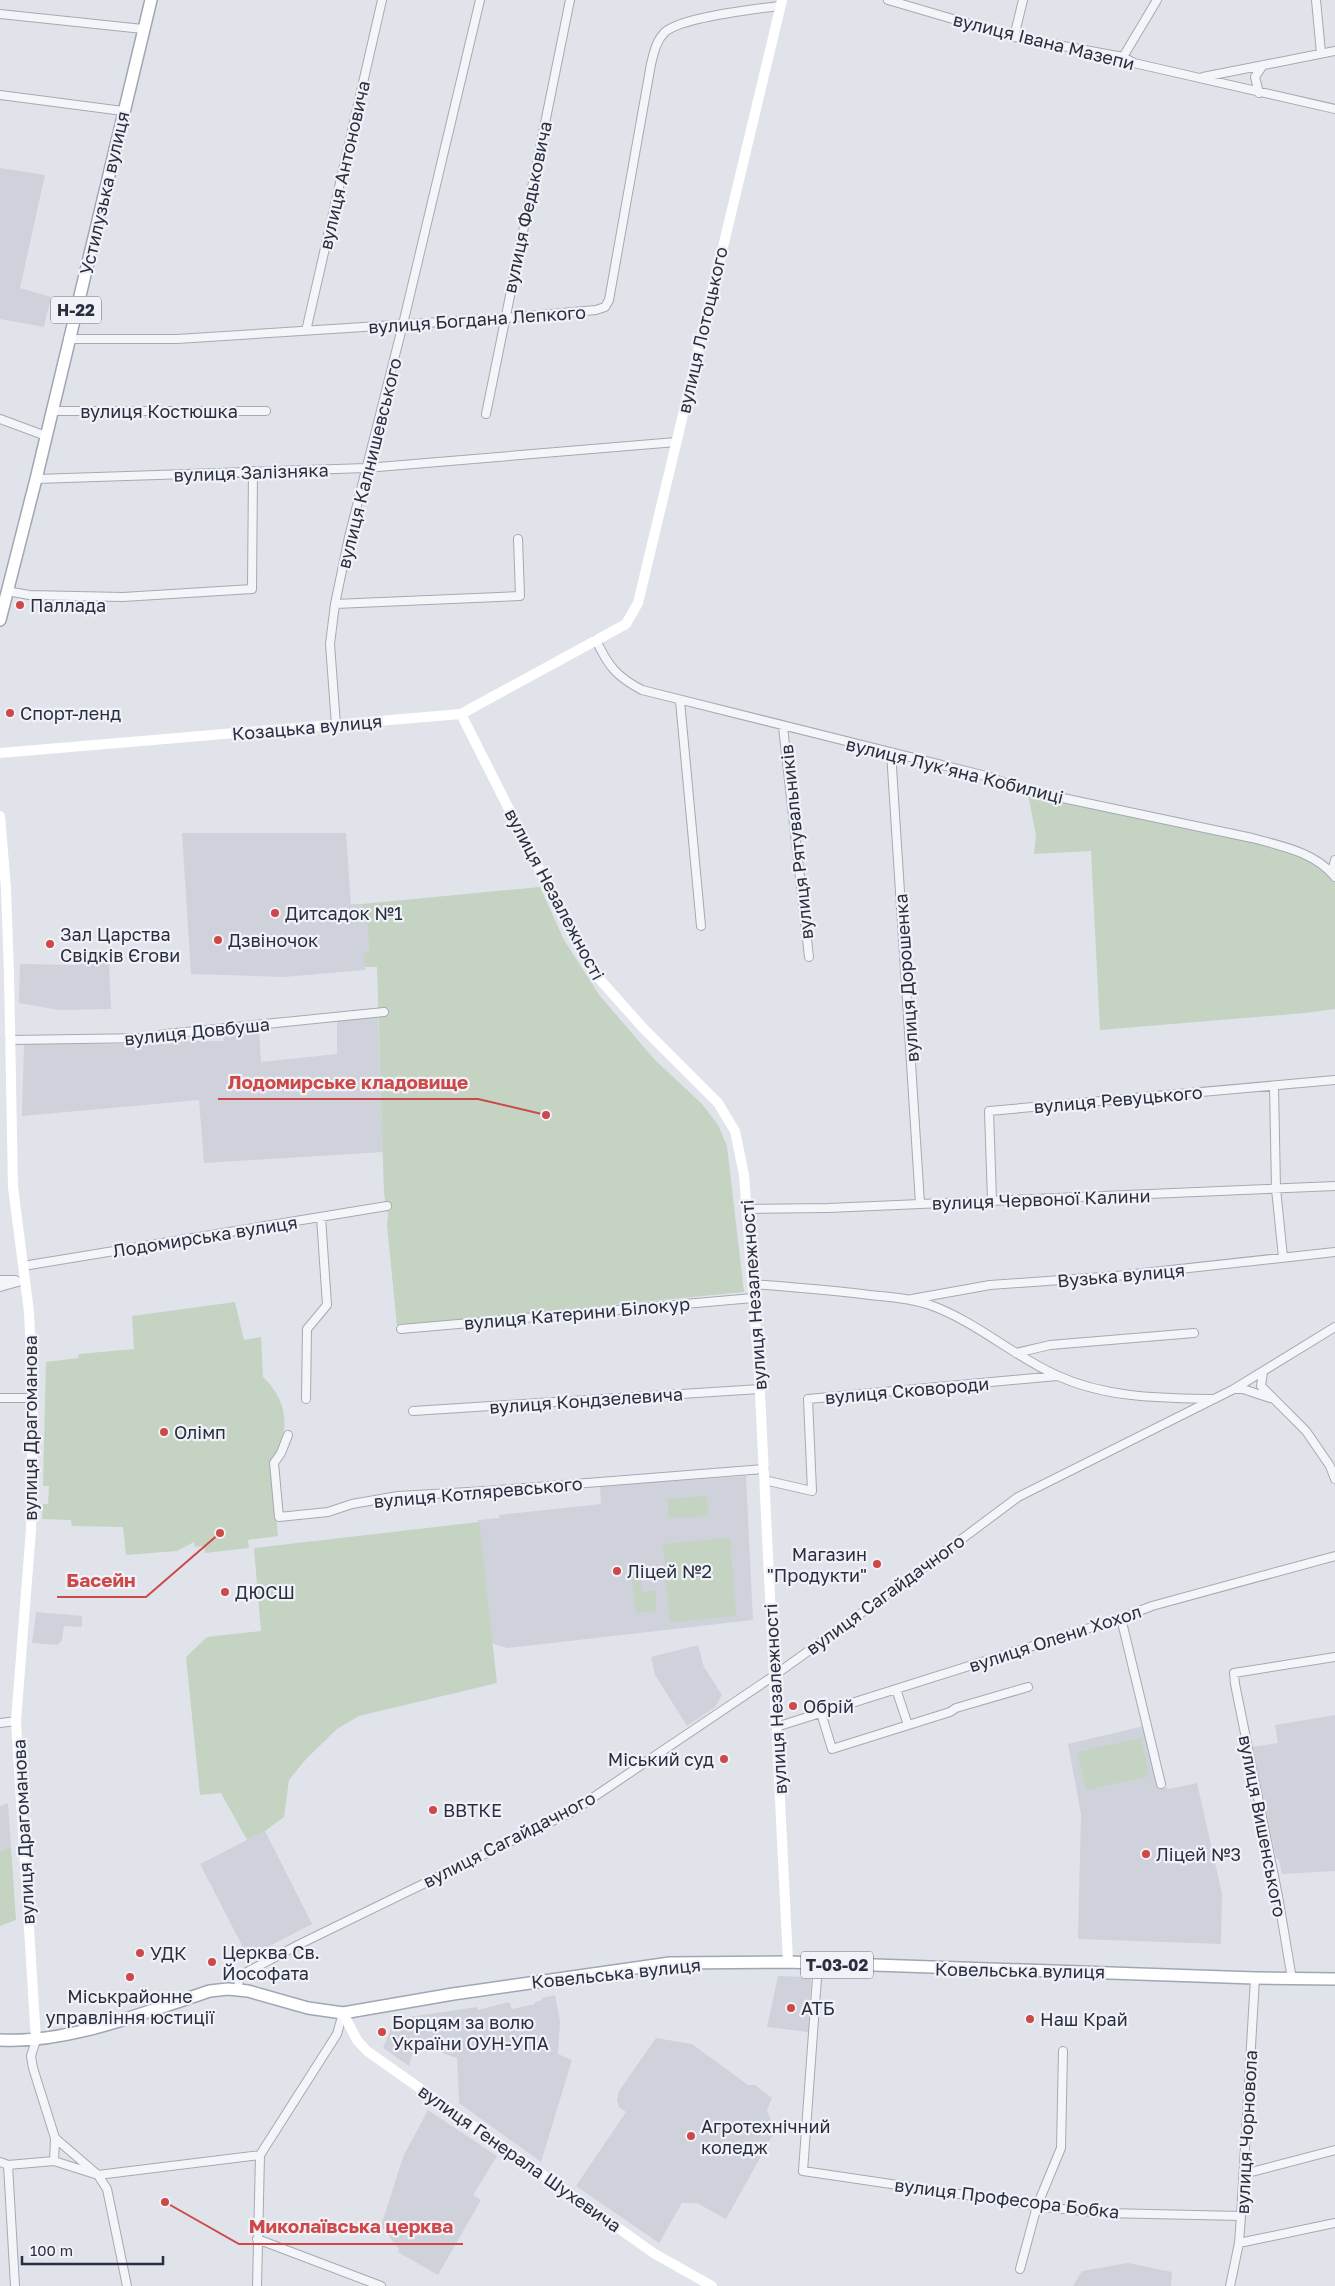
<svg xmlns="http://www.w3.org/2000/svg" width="1335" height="2286" font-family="'Golos Text',sans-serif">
<rect width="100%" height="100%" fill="#e1e3ea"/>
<path fill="#cfd2db" d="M0 168 45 175 20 288 51 297 44 327 0 319Z
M182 833H346L351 904H362L363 922H367L369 953H365V970L283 977 191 974Z
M76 954H96V960H109L111 1009 59 1010 19 1003 20 964 76 965Z
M378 1017 383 1152 204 1163 199 1100 22 1116 24 1044H170V1041H223L224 1034 259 1030 261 1062 337 1054V1021Z
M746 1476 753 1620 507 1648 494 1644 492 1641 478 1520 499 1518V1515L601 1504 600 1486Z
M36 1612 82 1616V1627L64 1626 62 1640 57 1645 32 1643Z
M698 1645 704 1667 722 1695 715 1707 687 1726 655 1675 651 1657Z
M1335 1715V1871L1282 1874 1279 1860 1276 1858 1253 1747 1278 1743 1275 1725Z
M1144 1726 1157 1784 1169 1789 1197 1783 1222 1894 1221 1944 1078 1939 1081 1814 1068 1744Z
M8 1803 11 1847 0 1851V1806Z
M265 1831 312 1924 248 1957 200 1864Z
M778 1976 808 1977 811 1980 808 2032 767 2027Z
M555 1995 560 2021 558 2054 572 2060 541 2162 459 2103 457 2058 442 2053 437 2046 413 2051 409 2066 383 2048 395 2019 477 2007 478 2010 509 2002 512 2009 535 2004V2002L542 2000V1998Z
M656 2038 692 2044 748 2085H755L772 2098 767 2110 775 2131 726 2219 697 2203H682L659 2243 576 2186 626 2112 619 2107 617 2100 619 2091Z
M428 2110 497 2156 473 2195 481 2200 438 2275 398 2252 399 2249 381 2226 403 2157Z
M1128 2263 1172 2272 1171 2286H1073L1082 2271Z"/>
<path fill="#c4d3c2" d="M1028 794 1211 831 1278 848 1302 856 1318 866 1335 879V1009L1305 1013 1100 1030 1091 851 1034 854 1036 836Z
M540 887 564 940 600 996 655 1060 702 1104 718 1125 727 1146 744 1292 397 1326 387 1225 388 1214 384 1194 377 967H365L364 953 369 952 367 922H363L362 904Z
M235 1302 244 1340 261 1337 263 1377C289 1401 291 1434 271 1462L278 1536 248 1540 249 1548 205 1553 204 1546 195 1547 194 1542 177 1551 126 1555 123 1527 72 1526 71 1520 42 1519 43 1504H48L49 1486H43L46 1362 78 1358 79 1354 134 1349 132 1316Z
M707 1496 708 1516 669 1518 667 1499Z
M479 1522 497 1683 359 1716 337 1729 306 1759 289 1780 284 1817 265 1831 247 1840 221 1793 200 1795 186 1657 207 1637 261 1631 254 1548Z
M730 1538 736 1616 670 1622 663 1544Z
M641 1572 642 1592 656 1591V1611L636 1613 631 1573Z
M1141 1738 1149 1776 1086 1790 1077 1752Z
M11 1847 16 1920 0 1926V1851Z"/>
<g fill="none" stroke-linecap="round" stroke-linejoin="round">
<g stroke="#a6a9b4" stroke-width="10">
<path id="street" d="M888 0 1014 37 1123 57 1134 63 1335 109
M1316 0 1321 53
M0 14 143 29
M1014 37 1023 0
M1123 57 1157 0
M1203 77 1335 51
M1259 93 1255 77 1263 65
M0 95 123 111
M306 331 382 0
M68 339H177L504 318 596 310 605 307 609 300 651 64C654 52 656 41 665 32 682 17 755 9 779 6
M51 411H266
M486 414 570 0
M0 419 46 436
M36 479 366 468 676 442
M7 591 29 595 123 597 252 589 253 471
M335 604 520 596 518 539
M596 640C608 666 617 677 642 690L990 777 1020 789 1252 838C1281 846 1315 852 1335 877
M680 701 701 926
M336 725 330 644 335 604 349 537 403 324 480 0
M783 727 809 957
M891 752 920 1203
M1332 872 1335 860
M10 1040 148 1038 166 1034 384 1012
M1274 1086 1276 1189 1283 1257
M992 1200 989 1111 1335 1080
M747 1209 828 1208 1335 1186
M23 1266 387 1206
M0 1280H15
M752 1284C792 1287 831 1290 870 1295 889 1297 911 1298 930 1305 975 1321 1012 1355 1056 1375 1105 1398 1160 1398 1213 1399
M0 1287 25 1280
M912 1299 990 1285 1116 1276 1335 1252
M401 1329 753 1298
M1016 1353 1050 1345 1194 1333
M1263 1372 1261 1386 1306 1431 1330 1466 1335 1479
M1234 1389H1243L1270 1398
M0 1398H33
M306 1399 307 1329 327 1305 321 1217
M413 1411 760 1389
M288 1435 281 1453 274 1463 279 1517 328 1512 352 1504 398 1496 486 1491 764 1469
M764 1480 812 1491 808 1399 1057 1376
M1121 1618 1161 1784
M896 1689 908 1725
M821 1713 832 1749 950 1712 956 1708 1028 1687
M0 1723 16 1721
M776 1727 1121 1618 1152 1606 1335 1556
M818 1964 803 2171 1053 2208 1105 2213 1241 2216
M1292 1979 1278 1896 1235 1684 1234 1673 1335 1657
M238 1990 239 1979 243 1974 302 1943 573 1811 775 1675 907 1580 1018 1497 1234 1389 1335 1327
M36 2040 31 2056 33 2068 55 2138 98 2175 107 2189 127 2286
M54 2161 55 2138
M0 2162 8 2165 54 2161 98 2175 260 2155
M8 2165 15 2286
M1244 2174 1335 2150
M257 2239 381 2286
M1239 2243 1335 2223
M1020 2269 1037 2206 1061 2148 1063 2051
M257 2286 260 2155 337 2034 343 2013
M1230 2286 1239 2243 1241 2216 1255 1978"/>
</g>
<g stroke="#a0a6b5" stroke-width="14">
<path id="primary" d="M0 620 36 479 151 0
M0 2040C69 2044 144 2012 210 1991L228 1989 248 1991 308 2008 343 2013 453 1994 670 1963 788 1962 1255 1978 1335 1979"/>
</g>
<use href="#street" stroke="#f4f5f8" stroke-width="8"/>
<path stroke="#fff" stroke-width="10" d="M461 714 573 936 595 974 643 1028 718 1103 735 1131 744 1175 759 1373 788 1962
M0 753 461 714 626 624 638 603 782 0
M0 816 6 888 9 974 13 1187 29 1312 33 1398 31 1529 16 1721 36 2040
M343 2013 357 2040 367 2051 655 2254 712 2286"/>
<use href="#primary" stroke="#fff" stroke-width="11"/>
</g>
<g fill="#cd4849" stroke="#f1f2f7" stroke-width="2">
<circle cx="20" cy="605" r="5"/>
<circle cx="10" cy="713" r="5"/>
<circle cx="275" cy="913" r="5"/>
<circle cx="218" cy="940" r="5"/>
<circle cx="50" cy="944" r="5"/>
<circle cx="164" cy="1432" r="5"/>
<circle cx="877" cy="1564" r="5"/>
<circle cx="617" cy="1571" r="5"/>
<circle cx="225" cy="1592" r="5"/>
<circle cx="793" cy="1706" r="5"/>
<circle cx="724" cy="1759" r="5"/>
<circle cx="433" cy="1810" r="5"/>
<circle cx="1146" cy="1854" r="5"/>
<circle cx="140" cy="1953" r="5"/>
<circle cx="212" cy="1962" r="5"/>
<circle cx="130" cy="1977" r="5"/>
<circle cx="791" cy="2008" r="5"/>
<circle cx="1030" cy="2019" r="5"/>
<circle cx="382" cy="2032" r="5"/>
<circle cx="691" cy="2136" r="5"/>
</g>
<g text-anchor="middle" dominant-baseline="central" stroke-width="4.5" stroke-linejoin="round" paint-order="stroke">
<g fill="#f1f2f7" stroke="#656a78" stroke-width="1">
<rect x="51" y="296.5" width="50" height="27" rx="4"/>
<rect x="801" y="1951.5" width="72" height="27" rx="4"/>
</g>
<g font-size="16" font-weight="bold" fill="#292f41">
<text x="76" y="310">Н-22</text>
<text x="837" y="1965">Т-03-02</text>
</g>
<g font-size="18" fill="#292f41" stroke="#f1f2f7">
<text transform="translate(1044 41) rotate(14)">вулиця Івана Мазепи</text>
<text transform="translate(344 165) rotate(-77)">вулиця Антоновича</text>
<text transform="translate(104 193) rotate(-77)">Устилузька вулиця</text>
<text transform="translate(527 207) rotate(-78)">вулиця Федьковича</text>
<text transform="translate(477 319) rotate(-4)">вулиця Богдана Лепкого</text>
<text transform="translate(702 330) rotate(-77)">вулиця Лотоцького</text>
<text x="159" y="411">вулиця Костюшка</text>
<text transform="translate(369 463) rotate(-76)">вулиця Калнишевського</text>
<text transform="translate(251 472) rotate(-2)">вулиця Залізняка</text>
<text transform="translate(307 727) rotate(-5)">Козацька вулиця</text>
<text transform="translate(955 770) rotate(14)">вулиця Лукʼяна Кобилиці</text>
<text transform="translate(796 842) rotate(-96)">вулиця Рятувальників</text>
<text transform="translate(555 894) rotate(62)">вулиця Незалежності</text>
<text transform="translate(906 978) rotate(-94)">вулиця Дорошенка</text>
<text transform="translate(197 1031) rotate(-6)">вулиця Довбуша</text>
<text transform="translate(1118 1099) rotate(-5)">вулиця Ревуцького</text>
<text transform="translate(1041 1199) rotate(-2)">вулиця Червоної Калини</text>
<text transform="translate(205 1236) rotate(-9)">Лодомирська вулиця</text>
<text transform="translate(1121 1275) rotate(-5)">Вузька вулиця</text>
<text transform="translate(753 1295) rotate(-94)">вулиця Незалежності</text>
<text transform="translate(577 1313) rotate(-5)">вулиця Катерини Білокур</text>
<text transform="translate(907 1390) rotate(-5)">вулиця Сковороди</text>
<text transform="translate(586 1400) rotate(-4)">вулиця Кондзелевича</text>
<text transform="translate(30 1428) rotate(-90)">вулиця Драгоманова</text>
<text transform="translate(478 1492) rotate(-5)">вулиця Котляревського</text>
<text transform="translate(885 1594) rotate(-36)">вулиця Сагайдачного</text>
<text transform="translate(1055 1638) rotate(-18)">вулиця Олени Хохол</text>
<text transform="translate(775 1699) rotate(-93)">вулиця Незалежності</text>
<text transform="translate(1263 1826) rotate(79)">вулиця Вишенського</text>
<text transform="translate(23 1832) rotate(-93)">вулиця Драгоманова</text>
<text transform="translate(509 1839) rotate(-27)">вулиця Сагайдачного</text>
<text transform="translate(1020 1970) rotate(1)">Ковельська вулиця</text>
<text transform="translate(616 1973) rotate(-6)">Ковельська вулиця</text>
<text transform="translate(1246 2132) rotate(-87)">вулиця Чорновола</text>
<text transform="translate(520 2158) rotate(35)">вулиця Генерала Шухевича</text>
<text transform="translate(1007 2198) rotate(7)">вулиця Професора Бобка</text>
</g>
<g font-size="18" fill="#292f41" stroke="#f1f2f7" text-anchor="start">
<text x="30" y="605">Паллада</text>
<text x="20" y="713">Спорт-ленд</text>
<text x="285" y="913">Дитсадок №1</text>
<text x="60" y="934">Зал Царства<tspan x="60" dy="21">Свідків Єгови</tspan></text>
<text x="228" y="940">Дзвіночок</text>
<text x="174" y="1432">Олімп</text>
<text x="867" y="1554" text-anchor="end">Магазин<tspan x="867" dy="21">"Продукти"</tspan></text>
<text x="627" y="1571">Ліцей №2</text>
<text x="235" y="1592">ДЮСШ</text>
<text x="803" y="1706">Обрій</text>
<text x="714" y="1759" text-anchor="end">Міський суд</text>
<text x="443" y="1810">ВВТКЕ</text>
<text x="1156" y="1854">Ліцей №3</text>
<text x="222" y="1952">Церква Св.<tspan x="222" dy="21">Йософата</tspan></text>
<text x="150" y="1953">УДК</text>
<text x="130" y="1996" text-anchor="middle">Міськрайонне<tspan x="130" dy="21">управління юстиції</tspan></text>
<text x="801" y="2008">АТБ</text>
<text x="1040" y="2019">Наш Край</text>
<text x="392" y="2022">Борцям за волю<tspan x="392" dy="21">України ОУН-УПА</tspan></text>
<text x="701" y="2126">Агротехнічний<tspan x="701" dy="21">коледж</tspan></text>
</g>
</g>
<path fill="none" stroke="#cd4849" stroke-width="2" d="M546 1115L478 1099H218M220 1533L146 1597H57M165 2202L239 2244H463"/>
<g fill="#cd4849" stroke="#f1f2f7" stroke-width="2">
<circle cx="546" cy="1115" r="5"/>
<circle cx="220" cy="1533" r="5"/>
<circle cx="165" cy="2202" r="5"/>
</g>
<g font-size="19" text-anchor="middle" font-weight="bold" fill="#cd4849" stroke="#f1f2f7" stroke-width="4.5" stroke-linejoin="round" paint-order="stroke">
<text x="348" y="1089">Лодомирське кладовище</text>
<text x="101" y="1587">Басейн</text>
<text x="351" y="2233">Миколаївська церква</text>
</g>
<path d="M22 2256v8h141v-8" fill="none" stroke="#292f41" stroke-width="2.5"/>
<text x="30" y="2256" font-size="15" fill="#292f41" stroke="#f1f2f7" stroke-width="4" paint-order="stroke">100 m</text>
</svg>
